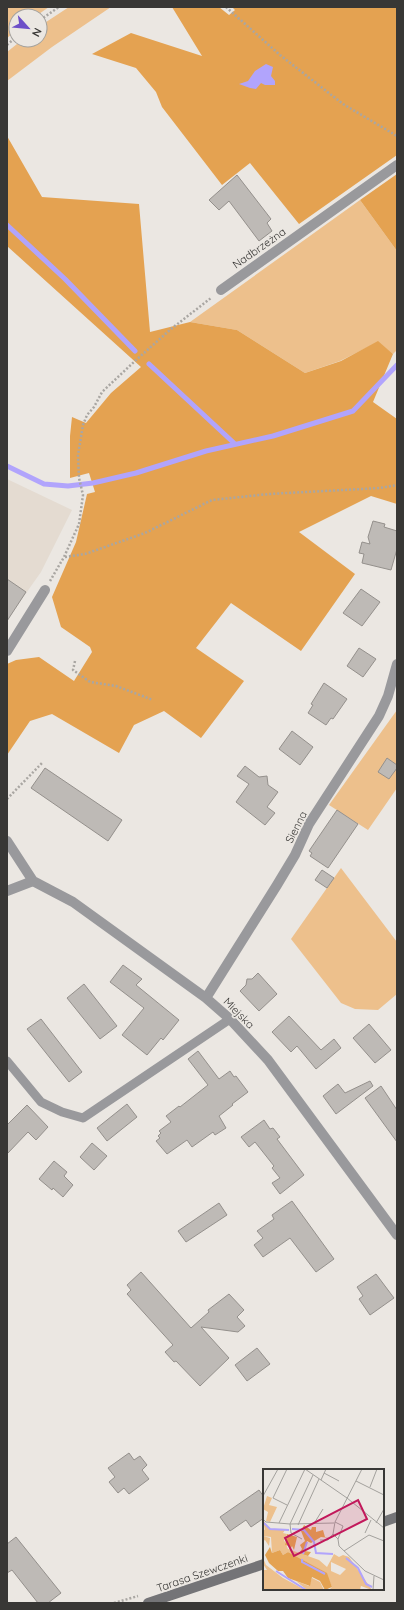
<svg xmlns="http://www.w3.org/2000/svg" width="404" height="1610" font-family="Quicksand,sans-serif">
<rect width="100%" height="100%" fill="#ebe7e2"/>
<path fill="#e4dbd1" d="M7 479 72 510 41 572 7 620Z"/>
<path fill="#edc08c" d="M7 7H49L36 16H16V31L7 38Z
M69 7H111L52 47 7 81V52L22 40H40V26Z
M360 200 397 251V350L393 354 378 342 340 361 305 373 237 330 190 322Z
M397 710V788L368 830 329 805Z
M341 868 397 942V994L378 1010 355 1009 341 1003 291 939Z"/>
<path fill="#e4a251" d="M172 7H219L229 15 235 10 232 7H397V155L299 224 250 163 222 185 162 107 156 92 136 68 92 54 131 33 202 56Z
M7 136 42 197 139 204 150 332 190 322 237 330 305 373 341 361 378 341 393 354 373 402 397 419V504L371 496 299 532 355 574 301 651 231 603 196 648 244 681 201 738 164 711 134 725 119 753 52 714 30 721 7 755V664L16 660 39 657 74 681 92 652 90 647 61 627 52 597 76 542 87 494 95 492 89 473 70 478V436L72 417 86 423 111 393 141 367 7 246Z
M397 174V251L360 200Z"/>
<path fill="#b1a4fc" d="M266 64 273 67 271 76 275 81V85H265L261 83 256 89 250 88 239 84 248 81 255 71Z"/>
<g fill="none" stroke-linecap="round" stroke-linejoin="round">
<path stroke="#b1a4fc" stroke-width="5" d="M7 225 65 279 135 351
M149 364 235 444
M7 466 44 484 68 486 93 483 136 473 206 451 273 436 353 411 397 365"/>
</g>
<path fill="#bebab6" stroke="#94908c" d="M237 175 271 219 267 223 272 231 259 241 229 201 219 210 209 200Z
M373 521 385 524 384 527 397 531V549L391 570 362 563 364 554 359 553 362 542 370 544 368 537Z
M7 579 26 592 7 621Z
M361 589 380 602 362 626 343 613Z
M359 648 376 659 363 677 347 666Z
M324 683 347 699 333 719 331 718 326 725 308 713 313 705 311 704Z
M292 731 313 747 300 765 279 749Z
M387 758 397 765V768L389 779 378 772Z
M245 766 259 777 267 776 268 785 278 792 267 807 275 813 265 825 236 802 249 784 237 776Z
M45 768 122 820 108 841 31 788Z
M337 810 358 824 328 868 310 856 312 853 309 851Z
M322 870 334 878 327 888 315 880Z
M123 965 142 979 136 985 179 1020 163 1040 161 1038 147 1055 122 1035 144 1008 110 982Z
M258 973 277 994 259 1011 240 991 246 985 247 979H252Z
M84 984 117 1026 100 1039 67 998Z
M289 1016 321 1050 334 1039 341 1048 316 1069 297 1046 291 1052 272 1032Z
M41 1019 82 1072 69 1082 27 1029Z
M369 1024 391 1050 375 1063 353 1038Z
M198 1051 219 1079 230 1071 234 1077 236 1076 248 1092 232 1104 233 1105 219 1116 226 1128 215 1135 213 1132 192 1147 187 1140 167 1154 156 1141 160 1138 158 1136 161 1133 159 1131 171 1122 166 1116 179 1106 180 1107 208 1085 188 1059Z
M370 1081 373 1086 336 1114 323 1096 338 1084 345 1093Z
M381 1086 397 1110V1142L365 1098Z
M127 1104 137 1117 107 1141 97 1128Z
M27 1105 48 1127 36 1140 28 1132 7 1154V1125Z
M264 1120 270 1129 273 1128 280 1137 277 1139 304 1175 280 1194 272 1183 280 1178 272 1168 274 1166 255 1142 249 1147 241 1137Z
M92 1143 107 1156 94 1170 80 1157Z
M54 1161 67 1172 64 1176 73 1185 63 1197 53 1188 52 1190 39 1179Z
M292 1201 334 1259 316 1272 290 1238 263 1257 254 1245 263 1238 257 1231 274 1219 272 1215Z
M219 1203 227 1215 186 1242 178 1231Z
M141 1272 191 1328 209 1312 208 1310 229 1294 244 1310 237 1317 245 1326 238 1332 201 1327 229 1358 200 1386 176 1361 174 1362 165 1352 173 1345 127 1294 131 1290 127 1285Z
M376 1274 394 1298 370 1315 359 1299 363 1296 357 1287Z
M257 1348 270 1364 247 1381 235 1365Z
M129 1453 134 1460 140 1456 147 1465 142 1470 149 1479 129 1494 124 1488 118 1493 109 1482 115 1477 108 1468Z
M259 1490 264 1497V1518L251 1527 246 1520 230 1531 220 1517Z
M16 1537 61 1593 48 1603H38L12 1570 7 1573V1544Z"/>
<g fill="none" stroke-linecap="round" stroke-linejoin="round">
<path stroke="#a9a6a2" stroke-width="2.5" stroke-dasharray="2 2" stroke-linecap="butt" d="M226 7 280 55 343 104 397 136
M40 20 59 7
M7 45 16 37
M65 557 85 554 145 533 212 500 269 494 380 488 397 485
M50 581 64 557 79 524 83 495 79 478 78 455 83 425 87 415 94 407 102 392 135 361 171 329 211 298
M75 661 73 670 90 682 116 686 153 700
M7 799 43 762
M114 1603 138 1596"/>
<path stroke="#99999c" stroke-width="9" d="M7 1061 41 1102 62 1112 83 1118 230 1019"/>
<path stroke="#99999c" stroke-width="10" d="M221 290 397 165
M7 651 45 590
M7 841 33 881
M7 891 33 881 73 902 206 998 230 1019 268 1060 397 1235
M206 998 277 885 295 855 309 824 379 716 388 696 397 664"/>
<path stroke="#747477" stroke-width="10" d="M383 1522 397 1517
M148 1603 264 1564"/>
</g>
<g text-anchor="middle" dominant-baseline="central" stroke-width="3.5" stroke-linejoin="round" paint-order="stroke">
<g font-size="11" fill="#383735" stroke="#ebe7e2">
<text transform="translate(259 248) rotate(-35)">Nadbrzeżna</text>
<text transform="translate(296 827) rotate(-63)">Sienna</text>
<text transform="translate(239 1013) rotate(45)">Miejska</text>
<text transform="translate(202 1573) rotate(-19)">Tarasa Szewczenki</text>
</g>
</g>
<g transform="translate(263 1469)">
<rect width="121" height="121" fill="#ebe7e2"/>
<path d="M4 27 9 29 6 36 14 38 7 53 3 52 5 43 0 40ZM0 51 7 60 22 61 20 64 24 65 21 71 25 80 56 91 64 98 71 85 76 88 80 86 86 88 109 121 98 117 97 121H66L69 118 63 104 25 83 20 86 17 81 9 84 8 68 0 67 7 69 6 77 2 71 0 72V60L2 61ZM68 93 83 100 77 106 68 102ZM0 89 3 96 20 109 42 121H0V101H4L0 95ZM49 109 57 113 61 121H44L33 112 46 117Z" fill="#edc08c" fill-rule="evenodd"/>
<path d="M41 56 48 61 49 58H53V63L60 61 62 68 66 69 58 68 48 74 44 72 42 82 48 83 45 87 36 84 39 80 37 76 42 72 38 62ZM24 65 34 68 31 81 29 77 27 81 26 77 22 76ZM7 78 9 84 17 81 20 86 25 83 64 104 69 118 62 121 57 112 49 108 47 117 25 109 20 102H15L6 94 2 86Z" fill="#e4a251"/>
<path fill="none" stroke="#b1a4fc" stroke-width="2" d="M1 54 7 60 26 61M29 60 41 61 51 73 53 84 70 85M40 85 44 73M83 89 95 99 103 115 109 118M39 90V93L62 105M13 102 43 121"/>
<path fill="none" stroke="#a3a19d" stroke-width="1" d="M24 0 10 29 24 36M42 0 84 29 121 59M61 4 76 12M58 11 63 0M93 12 121 26M107 18 114 0M0 27 15 0M0 50 3 53 27 55 71 54M52 53 60 40M72 53 80 57 75 70M16 54 42 0M113 54 121 40M35 56 56 10M102 64 108 51M39 70 28 64 27 55 50 6M57 71H65L70 65M76 77 75 70 70 65 72 53 99 0M76 77 102 102 121 111M81 82 106 66 121 72M110 121 111 107"/>
<path fill="#c2185b" fill-opacity="0.15" stroke="#c2185b" stroke-width="2" d="M95 31 104 50 31 87 22 69Z"/>
<rect width="121" height="121" fill="none" stroke="#383735" stroke-width="2"/>
</g>
<rect width="404" height="1610" fill="none" stroke="#383735" stroke-width="16"/>
<g transform="translate(28 28) rotate(117)"><circle r="19" fill="#ebe7e2" stroke="#a3a19d"/>
<path d="M0-3L7 15L0 10L-7 15Z" fill="#6d4fc8"/>
<text y="-6" font-size="11" font-weight="bold" text-anchor="middle" fill="#383735">N</text>
</g>
</svg>
